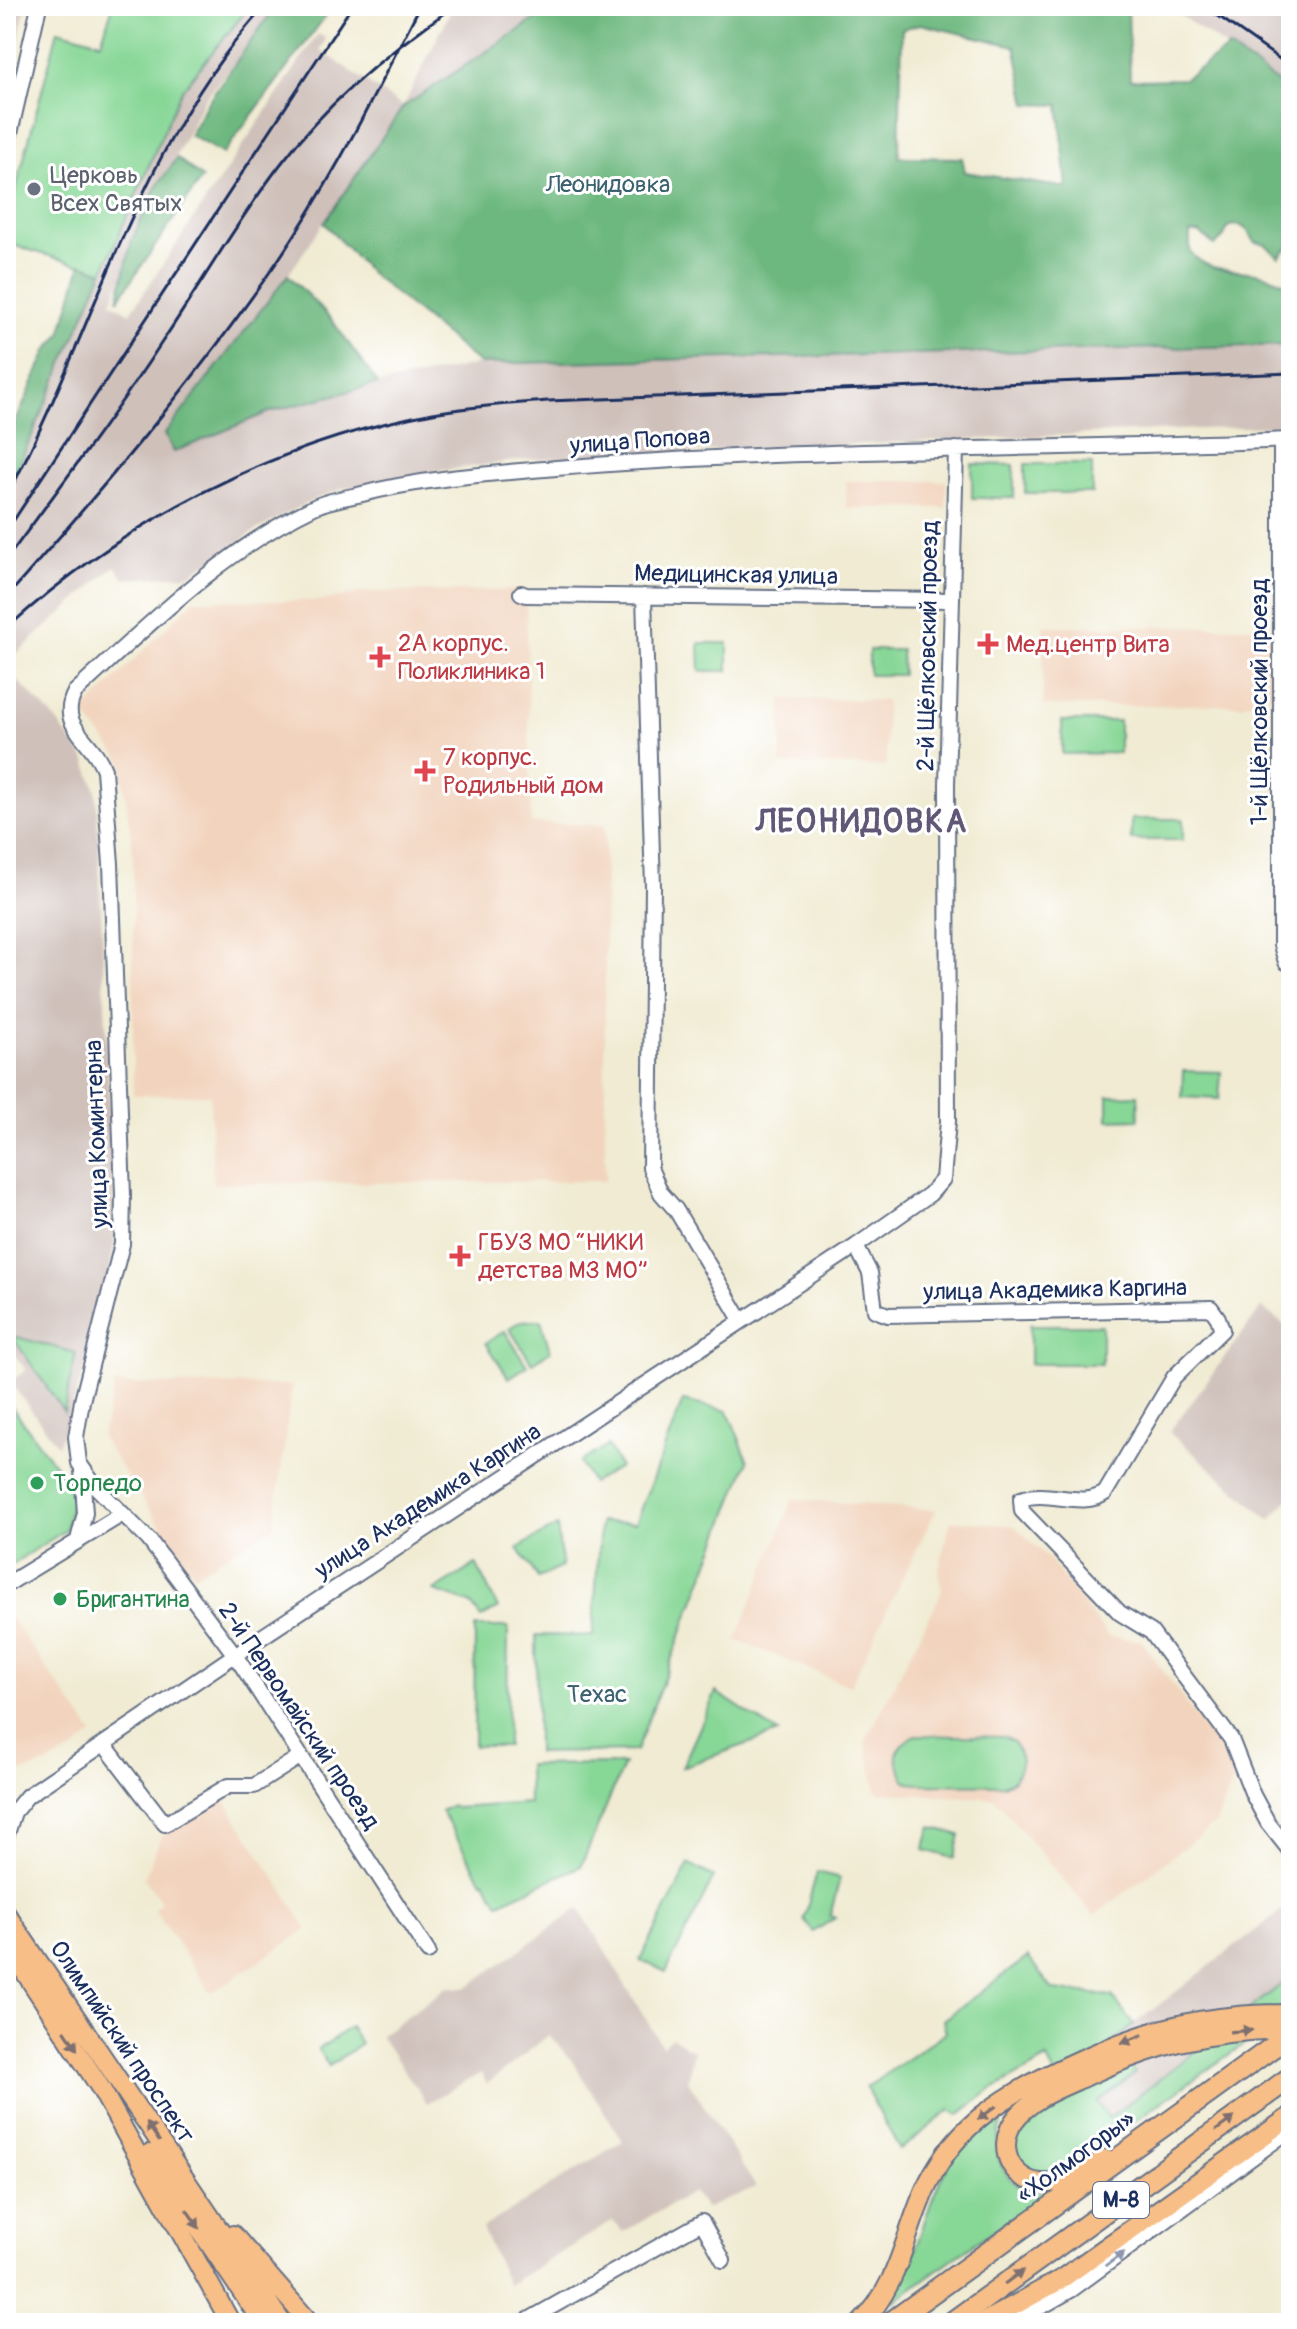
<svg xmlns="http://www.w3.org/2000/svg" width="1297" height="2329" font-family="Pangolin,sans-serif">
<rect width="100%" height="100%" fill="#fff"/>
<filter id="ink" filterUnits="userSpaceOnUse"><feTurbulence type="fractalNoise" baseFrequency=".0125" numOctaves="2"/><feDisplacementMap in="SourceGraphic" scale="16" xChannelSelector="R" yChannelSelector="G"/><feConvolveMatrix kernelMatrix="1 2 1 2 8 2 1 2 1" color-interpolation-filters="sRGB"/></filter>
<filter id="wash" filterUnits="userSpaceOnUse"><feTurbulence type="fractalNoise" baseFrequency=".006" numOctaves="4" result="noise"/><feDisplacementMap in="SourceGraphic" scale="32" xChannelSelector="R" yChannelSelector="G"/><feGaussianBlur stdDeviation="1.8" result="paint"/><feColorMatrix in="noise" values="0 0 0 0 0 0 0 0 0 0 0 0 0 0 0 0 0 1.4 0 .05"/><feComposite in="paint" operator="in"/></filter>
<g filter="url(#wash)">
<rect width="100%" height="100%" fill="#f0ebd2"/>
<path fill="#f2d4be" d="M846 481H946V508H846Z
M526 590 531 823 605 825V1181L213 1184 210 1095H133V854L121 760 82 712 194 600 321 601 363 592Z
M1043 626 1275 627 1277 693 1241 705 1043 706Z
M781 699 886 700V766L781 765Z
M115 1384 292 1385 274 1526 194 1575 101 1438Z
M793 1499 936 1510 850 1686 736 1640Z
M951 1520 1015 1526 1048 1558 1107 1636 1142 1641 1236 1774 1216 1823 1094 1916 994 1798 877 1793 865 1742 942 1592 938 1572Z
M6 1611 93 1734 74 1750 55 1760 33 1769 6 1776Z
M222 1796 308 1929 211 1993 154 1909 161 1902 144 1878 161 1836Z"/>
<path fill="#cfc0ba" d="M6 6H26L6 95Z
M250 6H280L205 98 179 150 111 302 130 313 318 34 326 39 320 50 403 107 453 6H555L403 107 288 275 166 434 174 452 269 412 378 384 480 364 1034 350 1291 345V425L529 459 418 474 344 488 313 500 258 529 189 575 124 579 115 566 6 663V490L117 243 181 91Z
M1159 6H1291V92L1181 16Z
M6 669 52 715 86 761 96 790 115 1242 96 1336 58 1446 10 1382 26 1370 6 1344Z
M1262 1307 1291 1331V1496L1270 1520 1169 1432Z
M1291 1903V1977L1109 2118 1097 2103 1135 2073 1111 2042Z
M579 1908 662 2046 672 2037 694 2051 688 2081 756 2187 705 2209 693 2192 623 2232 613 2221 508 2285 482 2228 623 2141 570 2058 549 2035 487 2084 481 2073 427 2103 380 2036 447 1987 466 1988Z"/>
<path fill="#87d796" stroke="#51837a" stroke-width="2" d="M113 6H250L181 91 103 272 6 243V226L58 30 101 42Z
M972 464 1014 465V498H972Z
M1025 464H1092V493H1025Z
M699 643H728V671H700Z
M869 650H901L902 675H869Z
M1062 721H1119V753L1062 754Z
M1131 819H1183V840H1131Z
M1183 1071 1221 1072 1219 1099 1182 1097Z
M1138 1095 1139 1119 1108 1120V1096Z
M541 1320 550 1351 532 1363 509 1328 521 1321Z
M1030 1325H1102V1364H1030Z
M505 1331 527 1366 509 1378 486 1343Z
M13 1336 76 1353 64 1412 12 1336Z
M6 1399 73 1490 66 1530 6 1568Z
M683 1401 728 1411 748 1461 636 1751 537 1753 536 1635 593 1636 600 1522 635 1523Z
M608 1446 620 1467 592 1483 580 1462Z
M557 1526 562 1567 538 1578 518 1548Z
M476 1564 498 1608 481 1618 470 1603 434 1591Z
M475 1627H508L507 1746H474Z
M716 1692 778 1733 682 1767Z
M915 1735 1004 1737 1014 1742 1022 1761 1014 1780 1003 1785 916 1784 906 1781C893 1760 892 1748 915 1735Z
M624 1764 581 1866 499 1903 484 1880 482 1881 441 1811 452 1805 455 1808 529 1803 528 1765Z
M931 1827 960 1835 954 1858 924 1850Z
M689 1864 714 1877 666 1972 640 1960Z
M817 1872 840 1878 830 1916 835 1918 813 1932 804 1919Z
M1028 1957 1053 1990 1112 1996 1134 2025 1112 2042 1135 2073 1097 2102 1109 2118 1291 1977V2011L1062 2172C1029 2181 998 2157 1022 2124 1032 2110 1051 2104 1066 2097L1047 2059 991 2090 959 2115 950 2110 900 2150 866 2088 946 2032 943 2020Z
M350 2027 361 2043 329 2066 318 2050Z
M994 2117 1002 2124C987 2164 1010 2190 1050 2193L962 2252 892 2303C932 2233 920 2173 994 2117Z"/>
<path fill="#6db87f" stroke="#44746e" stroke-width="2" fill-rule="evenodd" d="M276 6H333L223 154 190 135 209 100Z
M555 6H1128L1130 80 1184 79 1229 48 1291 92V244L1279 257 1265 244 1255 242C1248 230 1244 223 1229 226L1222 239 1214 245 1199 232 1190 233V251C1208 275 1235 268 1261 274 1271 276 1281 282 1291 285V345L480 364 367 270 324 223 403 107ZM920 24 1015 46 1027 104 1059 105 1067 188 965 172 962 158 899 157 902 29Z
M177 158 202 178 118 300 132 240 155 189Z
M81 264 103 272 15 474 6 488V444L47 351 61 334Z
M288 275 331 319 378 384 269 412 174 452 165 434Z"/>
</g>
<g filter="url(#ink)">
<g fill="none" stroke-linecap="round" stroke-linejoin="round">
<g stroke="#667187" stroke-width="18">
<path id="minor" d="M6 151 39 6
M1281 441V945L1286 962
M521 593 526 595 951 600
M644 596 653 887 650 1168 661 1193 676 1210 741 1320
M856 1246 870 1273 875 1310 888 1315 1211 1308 1218 1318 1222 1330 1174 1377 1105 1493C1082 1509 1048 1489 1021 1499L1022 1511 1120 1613 1151 1632 1231 1739 1253 1795 1268 1823 1291 1852
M78 1540 85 1513 82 1470
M6 1585 121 1515
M104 1744 165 1824 228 1786H254L301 1756
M6 1837 14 1812 27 1796 245 1648 856 1246 930 1194 943 1179 948 1121 947 785 956 449
M428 1952 235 1655 149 1540 95 1486 79 1463 76 1437 82 1401 122 1244 123 1195 111 864 104 770C93 738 56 727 75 692 150 624 222 551 314 507 327 501 343 498 358 495 422 478 489 474 556 468 800 448 1046 450 1291 440
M523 2323 702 2222 723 2260
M998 2323 1043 2306 1071 2290 1291 2129"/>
</g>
<g stroke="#667187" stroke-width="22">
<path id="major" d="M6 1914 282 2323
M6 1943 100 2087 231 2323
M149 2154 263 2323
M1104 2159C1087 2169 1069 2182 1049 2183 1014 2186 994 2150 1014 2121 1029 2100 1057 2089 1080 2079 1154 2044 1209 2030 1291 2029
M233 2235 310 2323
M861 2323C901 2284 905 2229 929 2181 942 2156 960 2133 983 2115 1030 2078 1128 2035 1188 2023 1222 2016 1256 2014 1291 2014
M982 2323 1060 2280 1291 2116"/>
</g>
<g stroke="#667187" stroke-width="24">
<path id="highway" d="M890 2323 1291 2034
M951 2323 1291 2077"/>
</g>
<use href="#minor" stroke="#fff" stroke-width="14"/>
<use href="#major" stroke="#f7be87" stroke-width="18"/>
<use href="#highway" stroke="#f7be87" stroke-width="20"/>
<path stroke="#1b2f5e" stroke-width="3" d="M1204 6 1291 67
M1285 6 1291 12
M6 498C94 334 137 145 265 6
M6 532 352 6
M6 560C59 488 113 417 162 342 202 283 237 221 280 165 328 101 390 50 455 6
M6 598C97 495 188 389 267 276 327 192 373 98 420 6
M6 629C126 520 273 443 433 413 471 406 510 404 548 401L1291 373"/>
</g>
<defs><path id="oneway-solid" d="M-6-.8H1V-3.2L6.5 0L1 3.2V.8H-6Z" transform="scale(2)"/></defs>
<g fill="#7e6f70">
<use href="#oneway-solid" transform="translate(1241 2031) rotate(-4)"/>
<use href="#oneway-solid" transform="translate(1132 2039) rotate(159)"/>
<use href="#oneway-solid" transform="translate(71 2040) rotate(57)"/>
<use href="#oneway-solid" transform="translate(987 2113) rotate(143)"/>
<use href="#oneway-solid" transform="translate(1225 2124) rotate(-36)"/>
<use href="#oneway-solid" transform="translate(153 2132) rotate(-124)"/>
<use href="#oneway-solid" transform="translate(193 2219) rotate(56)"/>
<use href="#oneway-solid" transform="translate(1014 2277) rotate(-36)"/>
</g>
<use fill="#8d97ae" href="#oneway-solid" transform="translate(1115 2259) rotate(-36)"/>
</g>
<circle fill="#6b7280" stroke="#fff" stroke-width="3" cx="34" cy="189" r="8"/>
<g fill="#e0444e" stroke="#fff" stroke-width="3">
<path d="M984 632h8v8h8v8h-8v8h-8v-8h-8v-8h8z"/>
<path d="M376 645h8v8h8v8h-8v8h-8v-8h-8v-8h8z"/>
<path d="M421 759h8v8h8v8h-8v8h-8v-8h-8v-8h8z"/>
<path d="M456 1244h8v8h8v8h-8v8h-8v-8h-8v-8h8z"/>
</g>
<g fill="#2e9e5b" stroke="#fff" stroke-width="3">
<circle cx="37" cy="1483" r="8"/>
<circle cx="60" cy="1599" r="8"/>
</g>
<g text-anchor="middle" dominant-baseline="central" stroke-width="6" stroke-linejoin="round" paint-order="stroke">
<rect fill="#fff" stroke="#5f6d8e" stroke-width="2" x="1093" y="2182" width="56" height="36" rx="6"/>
<g font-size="22" font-weight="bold" fill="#1b2f5e">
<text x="1121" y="2200">М-8</text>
</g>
<g font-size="24" fill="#5b616d" stroke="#fff" text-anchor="start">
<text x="50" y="175">Церковь<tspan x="50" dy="28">Всех Святых</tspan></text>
</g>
<g font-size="24" fill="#3b616f" stroke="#fff">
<text x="608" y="184">Леонидовка</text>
<text x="597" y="1694">Техас</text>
</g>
<g font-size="24" fill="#1b2f5e" stroke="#fff">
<text transform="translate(640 441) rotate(-4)">улица Попова</text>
<text transform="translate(736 575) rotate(1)">Медицинская улица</text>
<text transform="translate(928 646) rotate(-89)">2-й Щёлковский проезд</text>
<text transform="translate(1259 702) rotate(-90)">1-й Щёлковский проезд</text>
<text transform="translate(97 1134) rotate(-92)">улица Коминтерна</text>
<text transform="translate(1055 1290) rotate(-1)">улица Академика Каргина</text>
<text transform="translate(428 1501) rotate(-33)">улица Академика Каргина</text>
<text transform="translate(299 1716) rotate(56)">2-й Первомайский проезд</text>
<text transform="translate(122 2042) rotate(56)">Олимпийский проспект</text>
<text transform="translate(1076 2157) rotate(-36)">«Холмогоры»</text>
</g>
<g font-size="24" fill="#be3a42" stroke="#fff" text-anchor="start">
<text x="398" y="643">2А корпус.<tspan x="398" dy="28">Поликлиника 1</tspan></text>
<text x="1006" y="644">Мед.центр Вита</text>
<text x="443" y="757">7 корпус.<tspan x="443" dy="28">Родильный дом</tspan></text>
<text x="478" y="1242">ГБУЗ МО “НИКИ<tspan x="478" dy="28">детства МЗ МО”</tspan></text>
</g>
<g font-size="24" fill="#27864d" stroke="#fff" text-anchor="start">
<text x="53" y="1483">Торпедо</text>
<text x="76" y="1599">Бригантина</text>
</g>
<g font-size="32" font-weight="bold" letter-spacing="2" fill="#605876" stroke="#fff">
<text x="862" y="822">ЛЕОНИДОВКА</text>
</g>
</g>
<rect width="1297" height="2329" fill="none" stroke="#fff" stroke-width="32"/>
</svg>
